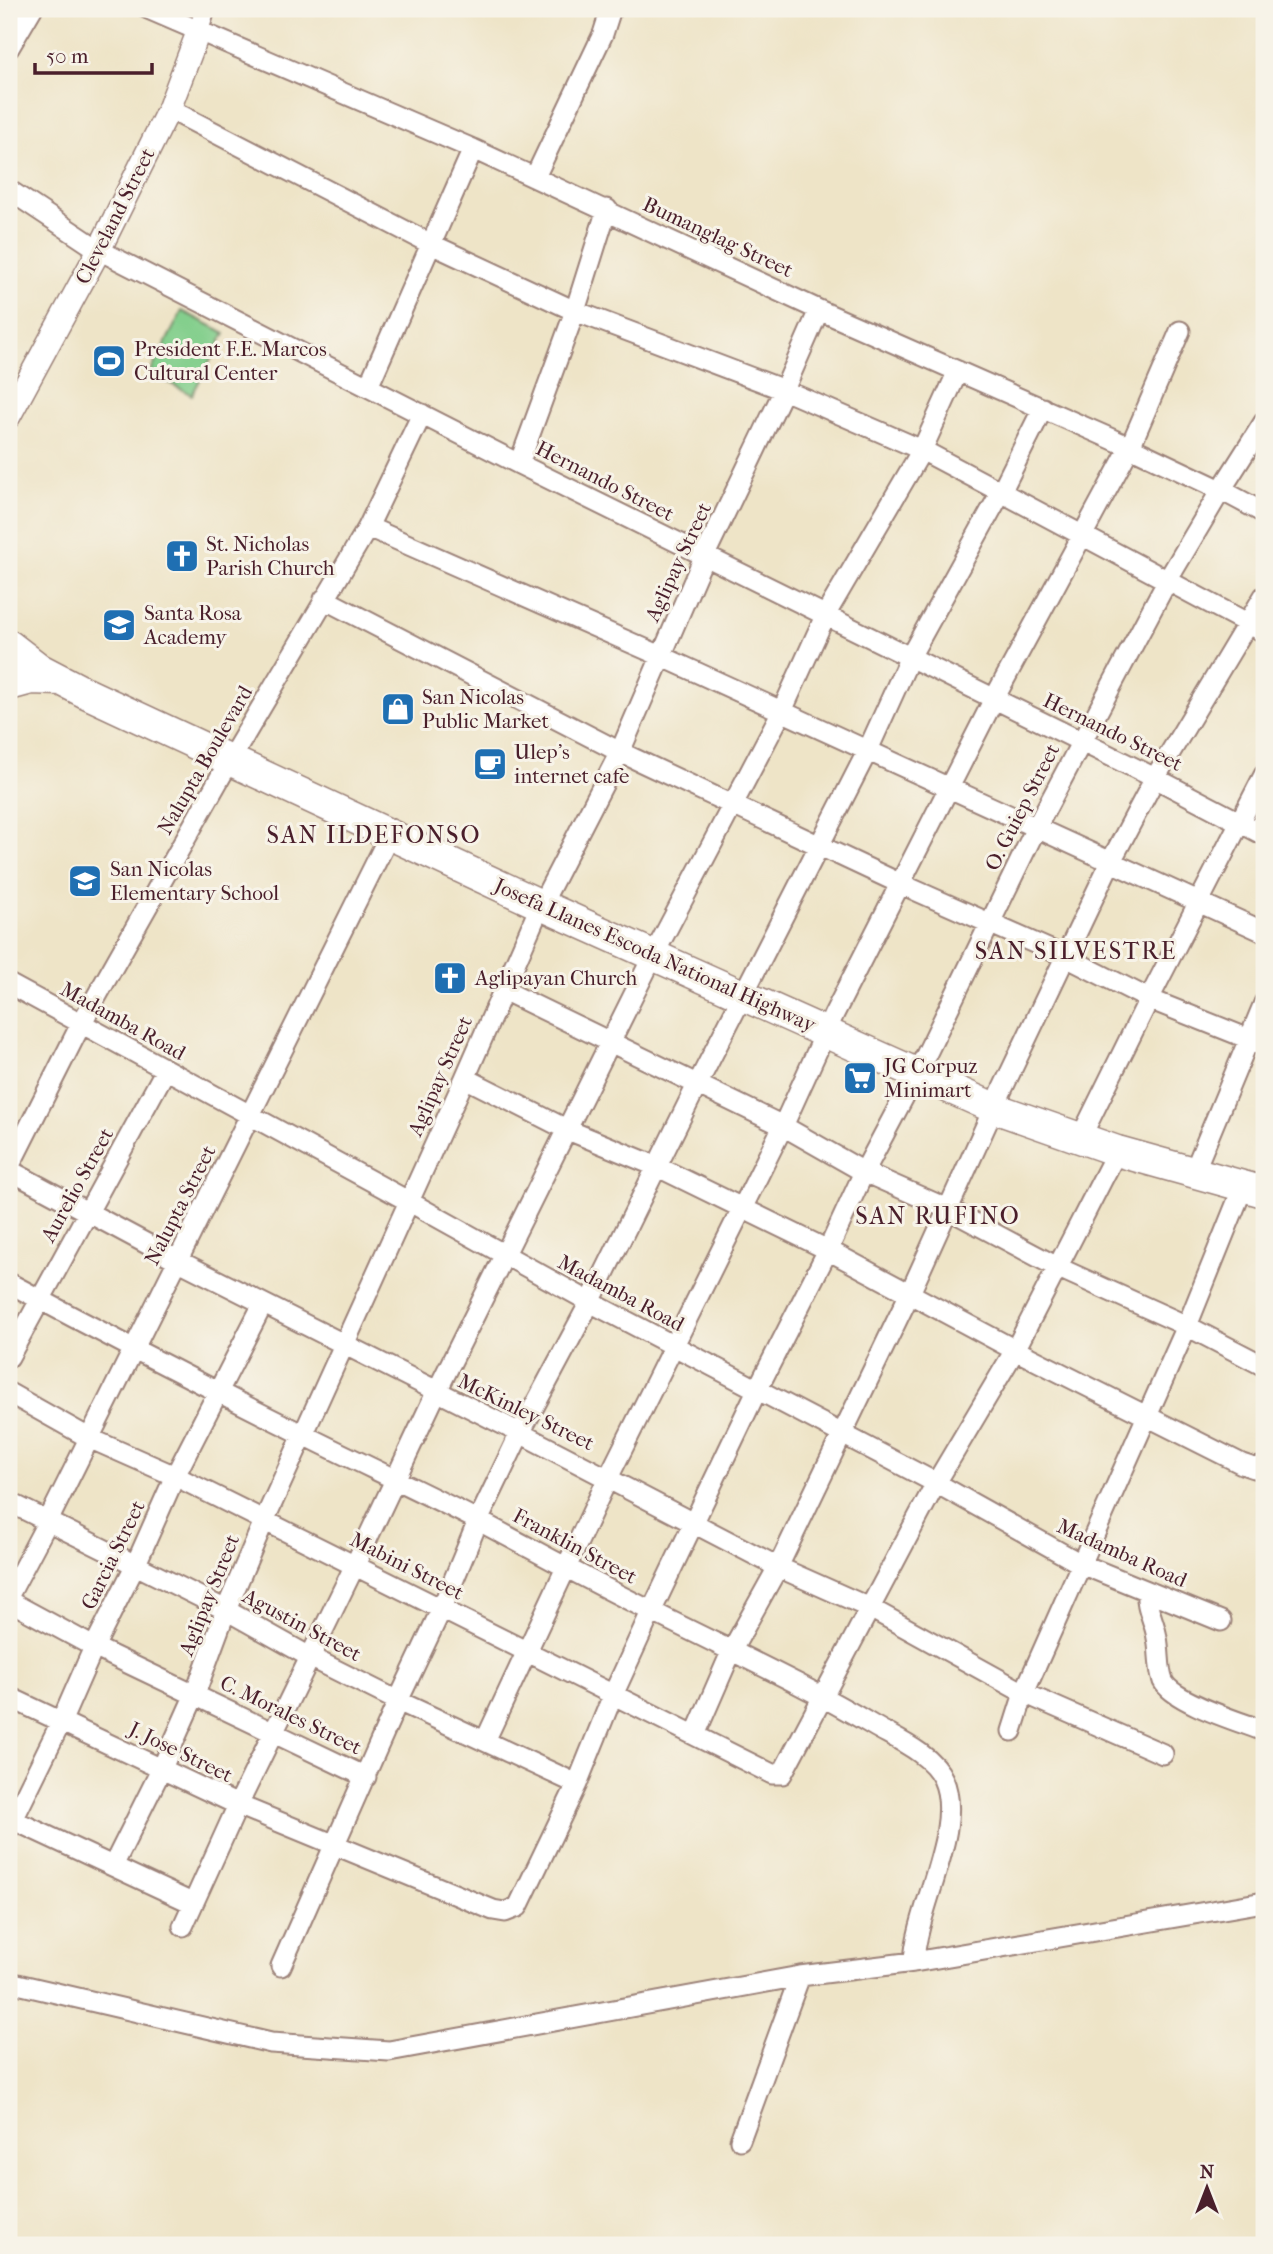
<svg xmlns="http://www.w3.org/2000/svg" width="1273" height="2254" font-family="'IM FELL French Canon',serif">
<rect width="100%" height="100%" fill="#f7f3e8"/>
<filter id="ink" filterUnits="userSpaceOnUse"><feTurbulence type="fractalNoise" baseFrequency=".0143" numOctaves="2"/><feDisplacementMap in="SourceGraphic" scale="14" xChannelSelector="R" yChannelSelector="G"/><feConvolveMatrix kernelMatrix="1 2 1 2 8 2 1 2 1" color-interpolation-filters="sRGB"/></filter>
<filter id="wash" filterUnits="userSpaceOnUse"><feTurbulence type="fractalNoise" baseFrequency=".00686" numOctaves="4" result="noise"/><feDisplacementMap in="SourceGraphic" scale="28" xChannelSelector="R" yChannelSelector="G"/><feGaussianBlur stdDeviation="1.57" result="paint"/><feColorMatrix in="noise" values="0 0 0 0 0 0 0 0 0 0 0 0 0 0 0 0 0 1.4 0 .05"/><feComposite in="paint" operator="in"/></filter>
<g filter="url(#wash)">
<rect width="100%" height="100%" fill="#eee4c7"/>
<path fill="#84cf8d" stroke="#67775c" stroke-width="2" d="M182 311 225 333 192 395 150 373Z"/>
</g>
<g filter="url(#ink)">
<g fill="none" stroke-linecap="round" stroke-linejoin="round">
<g stroke="#9c8279" stroke-width="23">
<path id="minor" d="M148 9 473 149 819 310 1130 447 1221 490 1264 513
M199 30 205 9
M9 48 32 9
M169 109 431 244 575 311 784 390 922 450 1264 632
M535 177 603 34 611 9
M9 190 99 250 519 464 1155 778 1264 835
M368 387 473 149
M519 464 575 311 607 209
M368 527 661 656 1264 932
M324 599 620 752 901 884 1066 957 1149 999 1264 1045
M9 984 408 1201 590 1302 936 1483 1081 1564 1221 1621
M503 990 783 1126 864 1172 948 1209 1059 1268 1187 1326 1264 1366
M465 1078 568 1130 658 1167 828 1250 1015 1350 1242 1464 1254 1468 1264 1466
M1080 1139 1149 999 1264 775
M9 1167 81 1024 230 760 368 527 422 414
M9 1170 177 1260 520 1433 778 1567 870 1608 1024 1693 1163 1754
M1193 1174 1264 1003
M9 1283C106 1335 205 1386 304 1435 362 1464 421 1491 479 1521 536 1551 593 1583 651 1611 726 1649 802 1683 874 1726 896 1739 932 1754 943 1779 965 1827 916 1908 914 1962
M9 1357 165 1071
M9 1393 89 1438 175 1476 772 1774H782L936 1483 1015 1350 1117 1151
M9 1502 226 1610 310 1657 398 1701 577 1784
M1147 1591C1145 1607 1155 1622 1157 1638 1160 1652 1158 1668 1163 1681 1173 1702 1241 1722 1264 1731
M9 1595 47 1523 390 834
M9 1601 94 1647 366 1777
M9 1697 238 1805 493 1910 505 1912 518 1907 577 1784 613 1695 651 1612 757 1390 828 1250 864 1172 926 1055 1037 826 1167 581 1221 490 1264 422
M1012 1731 1024 1693 1187 1326 1243 1187
M695 1735 732 1650 778 1567 910 1293 1002 1090 1110 863 1155 778 1264 596
M485 1741 608 1478 783 1126 834 1014 994 699 1130 447 1180 331
M9 1818 192 1903
M9 1828 62 1720 94 1647 135 1566 175 1476 263 1304
M113 1866 162 1768 195 1694 226 1610 264 1521 465 1078 538 911 620 752 704 557 784 390 819 310
M183 1926 238 1805 355 1565 436 1393 650 962 782 711 826 614 922 450 958 371
M281 1966 398 1701 442 1608 478 1521 520 1433 590 1302 697 1085 867 752 910 657 1001 492 1043 408
M9 1982 271 2043 389 2051 800 1976 914 1962 1264 1902
M740 2140 800 1976"/>
</g>
<g stroke="#9c8279" stroke-width="26">
<path id="tertiary" d="M9 416 99 250 169 109 199 30"/>
</g>
<g stroke="#9c8279" stroke-width="33">
<path id="primary" d="M9 645 40 669 86 693 541 905 994 1108 1117 1151 1264 1192
M9 685 31 679 61 680"/>
</g>
<use href="#minor" stroke="#fff" stroke-width="19"/>
<use href="#tertiary" stroke="#fff" stroke-width="23"/>
<use href="#primary" stroke="#fff" stroke-width="30"/>
</g>
</g>
<defs>
<g id="stadium-square" transform="scale(1.75)"><rect x="-9" y="-9" width="18" height="18" rx="4" fill="#1f6fb2" stroke="#f7f3e8"/><path d="M0-5a6.5 5 0 1 0 0 10a6.5 5 0 1 0 0-10ZM-3.5-1.8h7v3.6h-7Z" fill="#fff"/></g>
<g id="church-square" transform="scale(1.75)"><rect x="-9" y="-9" width="18" height="18" rx="4" fill="#1f6fb2" stroke="#f7f3e8"/><path d="M-1.2-6h2.4v3.5h3.3v2.4h-3.3V6h-2.4V-.1h-3.3v-2.4h3.3Z" fill="#fff"/></g>
<g id="school-square" transform="scale(1.75)"><rect x="-9" y="-9" width="18" height="18" rx="4" fill="#1f6fb2" stroke="#f7f3e8"/><path d="M0-5L7-2L0 1L-7-2ZM-4 1L0 2.5L4 1V4Q0 6-4 4Z" fill="#fff"/></g>
<g id="shop-square" transform="scale(1.75)"><rect x="-9" y="-9" width="18" height="18" rx="4" fill="#1f6fb2" stroke="#f7f3e8"/><path d="M-5-2.5h2.3a2.7 3.5 0 0 1 5.4 0H5L5.5 6h-11ZM-1.5-2.5h3a1.5 2.3 0 0 0-3 0Z" fill="#fff"/></g>
<g id="cafe-square" transform="scale(1.75)"><rect x="-9" y="-9" width="18" height="18" rx="4" fill="#1f6fb2" stroke="#f7f3e8"/><path d="M-5.5-4.5H6V0H3Q3 3.5 0 3.5H-2.5Q-5.5 3.5-5.5 0ZM3-3.2v2h1.7v-2ZM-6 4.5H4V6H-6Z" fill="#fff"/></g>
<g id="supermarket-square" transform="scale(1.75)"><rect x="-9" y="-9" width="18" height="18" rx="4" fill="#1f6fb2" stroke="#f7f3e8"/><path d="M-6-5.5h2.5l.6 2H6L4.5 2H-2.5L-4.4-4H-6ZM-1.5 3.2a1.3 1.3 0 1 0 .1 0ZM3 3.2a1.3 1.3 0 1 0 .1 0Z" fill="#fff"/></g>
</defs>
<g fill-rule="evenodd">
<use href="#stadium-square" x="109" y="361"/>
<use href="#church-square" x="182" y="556"/>
<use href="#school-square" x="119" y="625"/>
<use href="#shop-square" x="398" y="709"/>
<use href="#cafe-square" x="490" y="764"/>
<use href="#school-square" x="85" y="881"/>
<use href="#church-square" x="450" y="978"/>
<use href="#supermarket-square" x="860" y="1078"/>
</g>
<g text-anchor="middle" dominant-baseline="central" stroke-width="6" stroke-linejoin="round" paint-order="stroke">
<g font-size="21" fill="#4a1f2b" stroke="#f7f3e8">
<text transform="translate(115 216) rotate(-63)">Cleveland Street</text>
<text transform="translate(718 237) rotate(25)">Bumanglag Street</text>
<text transform="translate(605 481) rotate(27)">Hernando Street</text>
<text transform="translate(678 562) rotate(-65)">Aglipay Street</text>
<text transform="translate(1113 732) rotate(26)">Hernando Street</text>
<text transform="translate(205 760) rotate(-60)">Nalupta Boulevard</text>
<text transform="translate(1022 807) rotate(-63)">O. Guiep Street</text>
<text transform="translate(655 955) rotate(24)">Josefa Llanes Escoda National Highway</text>
<text transform="translate(123 1021) rotate(29)">Madamba Road</text>
<text transform="translate(440 1076) rotate(-66)">Aglipay Street</text>
<text transform="translate(77 1185) rotate(-61)">Aurelio Street</text>
<text transform="translate(180 1205) rotate(-63)">Nalupta Street</text>
<text transform="translate(621 1293) rotate(28)">Madamba Road</text>
<text transform="translate(526 1412) rotate(26)">McKinley Street</text>
<text transform="translate(575 1546) rotate(28)">Franklin Street</text>
<text transform="translate(1122 1553) rotate(24)">Madamba Road</text>
<text transform="translate(113 1555) rotate(-64)">Garcia Street</text>
<text transform="translate(407 1566) rotate(27)">Mabini Street</text>
<text transform="translate(209 1595) rotate(-68)">Aglipay Street</text>
<text transform="translate(302 1625) rotate(28)">Agustin Street</text>
<text transform="translate(291 1715) rotate(26)">C. Morales Street</text>
<text transform="translate(181 1752) rotate(26)">J. Jose Street</text>
</g>
<g font-size="21" fill="#4a1f2b" stroke="#f7f3e8" text-anchor="start">
<text x="134" y="349">President F.E. Marcos<tspan x="134" dy="24">Cultural Center</tspan></text>
<text x="206" y="544">St. Nicholas<tspan x="206" dy="24">Parish Church</tspan></text>
<text x="144" y="613">Santa Rosa<tspan x="144" dy="24">Academy</tspan></text>
<text x="422" y="697">San Nicolas<tspan x="422" dy="24">Public Market</tspan></text>
<text x="514" y="752">Ulep's<tspan x="514" dy="24">internet cafe</tspan></text>
<text x="110" y="869">San Nicolas<tspan x="110" dy="24">Elementary School</tspan></text>
<text x="475" y="978">Aglipayan Church</text>
<text x="884" y="1066">JG Corpuz<tspan x="884" dy="24">Minimart</tspan></text>
</g>
<g font-size="24" letter-spacing="2" fill="#4a1f2b" stroke="#f7f3e8">
<text x="374" y="835">SAN ILDEFONSO</text>
<text x="1076" y="951">SAN SILVESTRE</text>
<text x="938" y="1216">SAN RUFINO</text>
</g>
</g>
<rect width="1273" height="2254" fill="none" stroke="#f7f3e8" stroke-width="35"/>
<g transform="translate(1207 2188)" stroke="#f7f3e8" stroke-width="5" paint-order="stroke">
<path d="M0-5L12 26L0 18L-12 26Z" fill="#4a1f2b"/>
<text y="-10" font-size="19" font-weight="bold" text-anchor="middle" fill="#4a1f2b">N</text>
</g>
<path d="M35 63v10h117v-10" fill="none" stroke="#4a1f2b" stroke-width="3.5"/>
<text x="46" y="63" font-size="21" fill="#4a1f2b" stroke="#f7f3e8" stroke-width="5" paint-order="stroke">50 m</text>
</svg>
